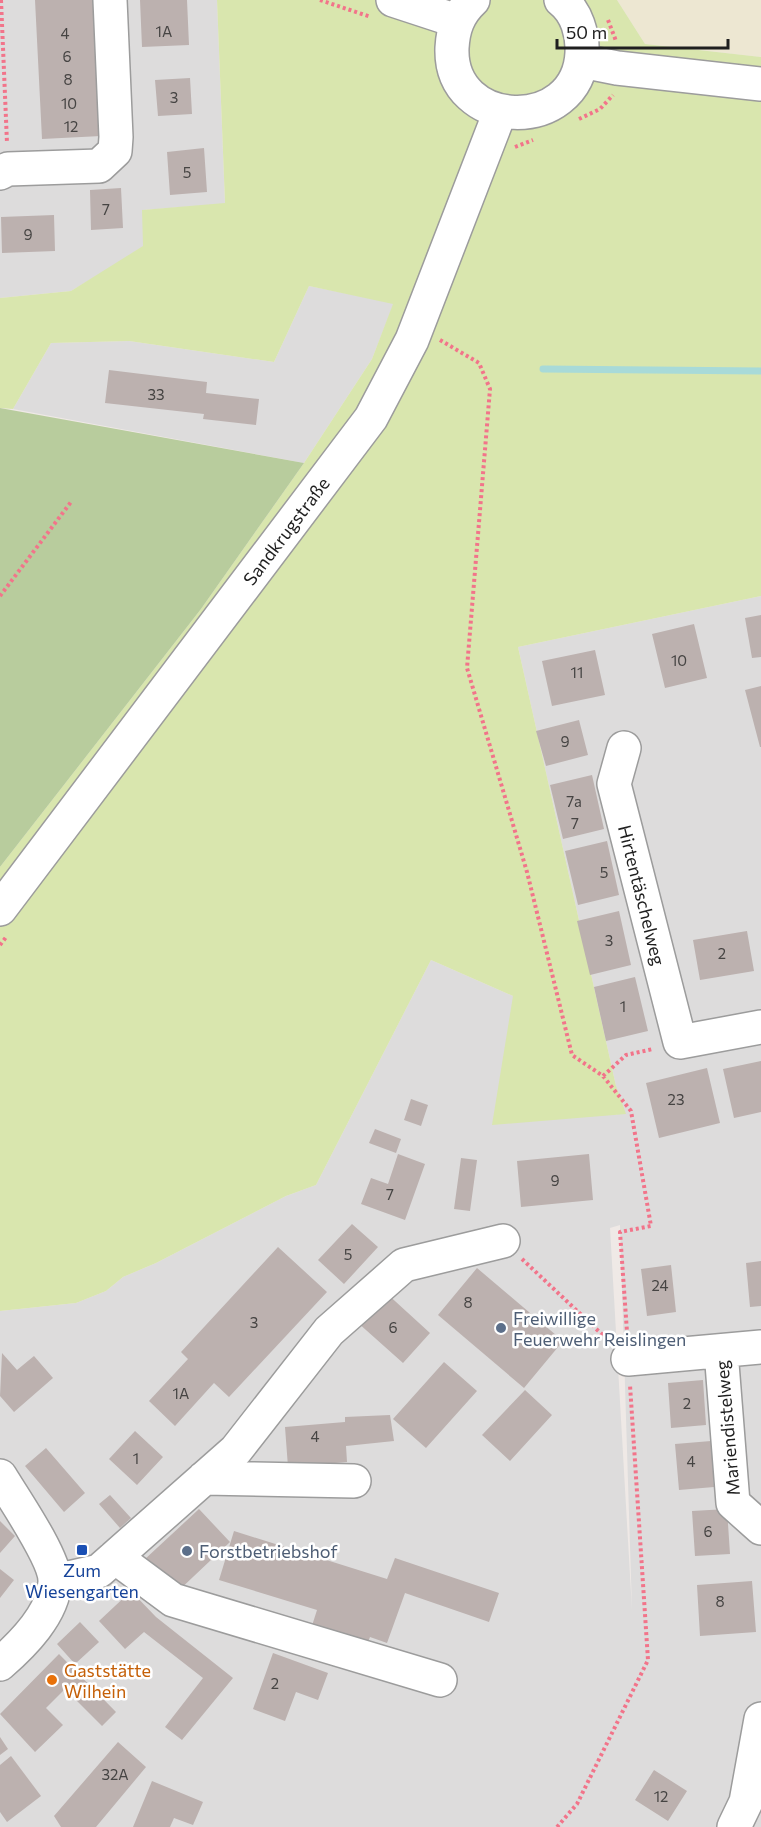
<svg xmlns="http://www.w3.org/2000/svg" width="761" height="1827" font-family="Commissioner,sans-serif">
<rect width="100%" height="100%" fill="#efe9e6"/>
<path fill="#dddcdc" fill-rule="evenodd" d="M0 0H217L225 204 143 210 144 246 118 263 71 291 0 298Z
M309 286 394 303 372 359 304 463 13 409 51 343 129 341 274 362Z
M761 596V1827H0V1311L76 1303 106 1291 123 1277 156 1263 286 1196 316 1185 431 960 513 996 617 1115 616 1086 518 647ZM620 1225 632 1610 610 1228Z"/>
<path fill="#ede7d2" d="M617 0H761V57L645 44Z"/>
<path fill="#d9e6ae" d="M217 0H617L645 44 761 57V596L518 647 616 1086 626 1114 492 1125 513 996 431 960 316 1185 286 1196 156 1263 123 1277 106 1291 76 1303 0 1311V867L201 609 304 463 372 359 393 304 309 286 274 362 129 341 51 343 13 409 0 408V298L71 291 143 246 142 210 225 203Z"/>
<path fill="#b8cc9d" d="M0 408 304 463 201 609 0 867Z"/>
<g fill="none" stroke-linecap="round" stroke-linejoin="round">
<path stroke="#a8dad8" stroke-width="7" d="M543 369 761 371"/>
</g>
<path fill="#bcb1af" d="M35 0H93L101 136 42 139Z
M140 0H187L189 45 142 47Z
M190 78 192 114 158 116 155 80Z
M204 148 207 192 170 195 167 152Z
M121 188 123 228 91 230 90 190Z
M54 215 55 251 2 253 1 217Z
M109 370 207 382 206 393 259 399 256 425 203 419 204 414 105 403Z
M761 615V657L752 658 745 618Z
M694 624 707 678 665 688 652 634Z
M595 650 605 695 552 706 542 661Z
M761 686V747H760L745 690Z
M579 720 588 755 546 766 536 731Z
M592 775 604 829 563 839 550 785Z
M607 841 619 895 578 905 565 851Z
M619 911 631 965 590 975 577 921Z
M747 931 754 971 700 980 693 940Z
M635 977 648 1031 606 1041 594 987Z
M761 1061V1112L734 1118 723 1069Z
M707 1068 720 1123 659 1138 646 1083Z
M411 1099 428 1105 421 1126 404 1120Z
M375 1129 401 1139 396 1153 369 1143Z
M398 1154 425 1164 405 1220 361 1204 371 1178 388 1184Z
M589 1154 593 1200 521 1207 517 1161Z
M461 1158 477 1160 470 1211 454 1209Z
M352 1224 378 1247 344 1284 318 1260Z
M278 1247 327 1292 229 1397 214 1383 175 1426 149 1401 188 1359 181 1352Z
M761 1261V1306L750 1307 746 1263Z
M671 1265 676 1312 647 1316 641 1269Z
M477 1268 563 1341 524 1388 438 1315Z
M384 1291 430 1333 403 1363 357 1322Z
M2 1353 17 1370 34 1356 53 1378 14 1412 0 1396Z
M444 1362 477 1391 426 1448 393 1419Z
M703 1380 706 1425 671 1428 668 1383Z
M525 1390 552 1415 510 1461 482 1435Z
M390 1415 394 1441 346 1446 347 1462 288 1467 285 1427 345 1422V1417Z
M135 1431 163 1457 137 1485 109 1459Z
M711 1441 714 1487 679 1490 675 1444Z
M46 1448 85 1493 64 1512 25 1466Z
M110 1495 131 1518 120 1528 99 1504Z
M199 1509 230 1542 175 1594 144 1560Z
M727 1509 730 1554 695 1556 692 1511Z
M0 1521 15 1536 0 1553Z
M234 1531 387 1579 395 1558 499 1593 489 1622 405 1593 387 1643 370 1637 364 1652 310 1632 317 1610 219 1580Z
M0 1569 14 1580 0 1598Z
M752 1581 756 1632 700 1636 697 1585Z
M131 1591 156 1617 233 1678 182 1740 165 1727 203 1678 144 1632 125 1649 99 1621Z
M80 1622 99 1642 75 1664 57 1644Z
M273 1653 328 1673 318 1700 296 1692 285 1721 253 1709Z
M59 1654 116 1712 102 1726 65 1689 46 1708 63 1725 35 1752 0 1714Z
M0 1737 8 1749 0 1755Z
M118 1742 146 1767 96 1827H61L54 1816Z
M11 1756 41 1796 7 1822 0 1812V1765Z
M654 1770 687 1791 668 1821 635 1800Z
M152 1781 203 1802 193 1825 174 1818 170 1827H133Z"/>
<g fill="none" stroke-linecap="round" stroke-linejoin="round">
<g stroke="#9c9c9c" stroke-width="36">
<path id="minor" d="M393 0 457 21
M473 0C458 14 453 29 452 48 449 131 578 135 582 53 583 35 577 12 561 0
M582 61 617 68 761 84
M0 173 8 169 99 166 115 151 116 137 110 0
M624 748 614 784 680 1042 761 1027
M0 909 371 418 412 340 500 112
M721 1351 733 1503 761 1528
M628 1359 761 1347
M0 1476C13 1497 56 1560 55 1582 53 1614 23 1644 0 1664
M204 1478 354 1481
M115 1557 173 1600 440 1680
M55 1581 99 1571 236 1450 329 1331 404 1265 503 1241
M734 1827 746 1802 761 1719"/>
</g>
<path stroke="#f2748a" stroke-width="4" stroke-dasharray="3 3" stroke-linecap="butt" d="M1 0 7 143
M320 0 371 17
M608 20 616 41
M579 119 600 109 613 95
M515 147 533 140
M440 340 479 363 490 389 467 668 527 872 572 1055 603 1076 631 1111 651 1226 620 1232 627 1332
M0 596 71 502
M0 945 7 936
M603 1076 626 1055 653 1049
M522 1259 608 1340
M557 1827 577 1804 648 1660 630 1385"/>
<use href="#minor" stroke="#fff" stroke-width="33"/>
</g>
<g fill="#5c6f8a" stroke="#fff" stroke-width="2">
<circle cx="501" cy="1328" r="6"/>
<circle cx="187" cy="1551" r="6"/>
</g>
<rect fill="#1a4fb4" stroke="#fff" stroke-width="2" x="76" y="1544" width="12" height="12" rx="3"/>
<circle fill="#e8710a" stroke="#fff" stroke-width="2" cx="52" cy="1680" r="6"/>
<g text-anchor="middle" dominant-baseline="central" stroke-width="5" stroke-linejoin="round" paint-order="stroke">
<g font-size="15" fill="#464443">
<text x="164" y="31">1A</text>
<text x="65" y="33">4</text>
<text x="67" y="56">6</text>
<text x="68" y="79">8</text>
<text x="174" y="97">3</text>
<text x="69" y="103">10</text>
<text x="71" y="126">12</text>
<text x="187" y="172">5</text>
<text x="106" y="209">7</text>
<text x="28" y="234">9</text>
<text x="156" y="394">33</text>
<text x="679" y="660">10</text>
<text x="577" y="672">11</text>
<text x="565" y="741">9</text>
<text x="574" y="801">7a</text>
<text x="575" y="823">7</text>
<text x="604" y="872">5</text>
<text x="609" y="940">3</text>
<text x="722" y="953">2</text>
<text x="623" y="1006">1</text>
<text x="676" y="1099">23</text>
<text x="555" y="1180">9</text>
<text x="390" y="1194">7</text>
<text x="348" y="1254">5</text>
<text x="660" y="1285">24</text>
<text x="468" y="1302">8</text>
<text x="254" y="1322">3</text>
<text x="393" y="1327">6</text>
<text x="181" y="1393">1A</text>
<text x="687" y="1403">2</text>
<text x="315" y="1436">4</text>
<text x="136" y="1458">1</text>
<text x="691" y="1461">4</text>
<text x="708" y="1531">6</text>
<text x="720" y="1601">8</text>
<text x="275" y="1683">2</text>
<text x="115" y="1774">32A</text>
<text x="661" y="1796">12</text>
</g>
<g font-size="18" fill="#1f1f1f" stroke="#fff">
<text transform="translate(286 531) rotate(-53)">Sandkrugstraße</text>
<text transform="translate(642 895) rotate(76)">Hirtentäschelweg</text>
<text transform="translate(727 1428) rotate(-95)">Mariendistelweg</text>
</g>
<g font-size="18" fill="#4e5e75" stroke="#fff" text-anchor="start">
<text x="513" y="1318">Freiwillige<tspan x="513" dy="21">Feuerwehr Reislingen</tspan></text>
<text x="199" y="1551">Forstbetriebshof</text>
</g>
<g font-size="18" fill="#164399" stroke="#fff">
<text x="82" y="1570">Zum<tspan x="82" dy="21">Wiesengarten</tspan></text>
</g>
<g font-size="18" fill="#c56008" stroke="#fff" text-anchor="start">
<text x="64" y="1670">Gaststätte<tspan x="64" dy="21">Wilhein</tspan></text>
</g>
</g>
<path d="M557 39v9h171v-9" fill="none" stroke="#1f1f1f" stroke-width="3"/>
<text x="566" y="39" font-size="18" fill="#1f1f1f" stroke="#ffffff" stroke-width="4.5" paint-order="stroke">50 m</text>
</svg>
